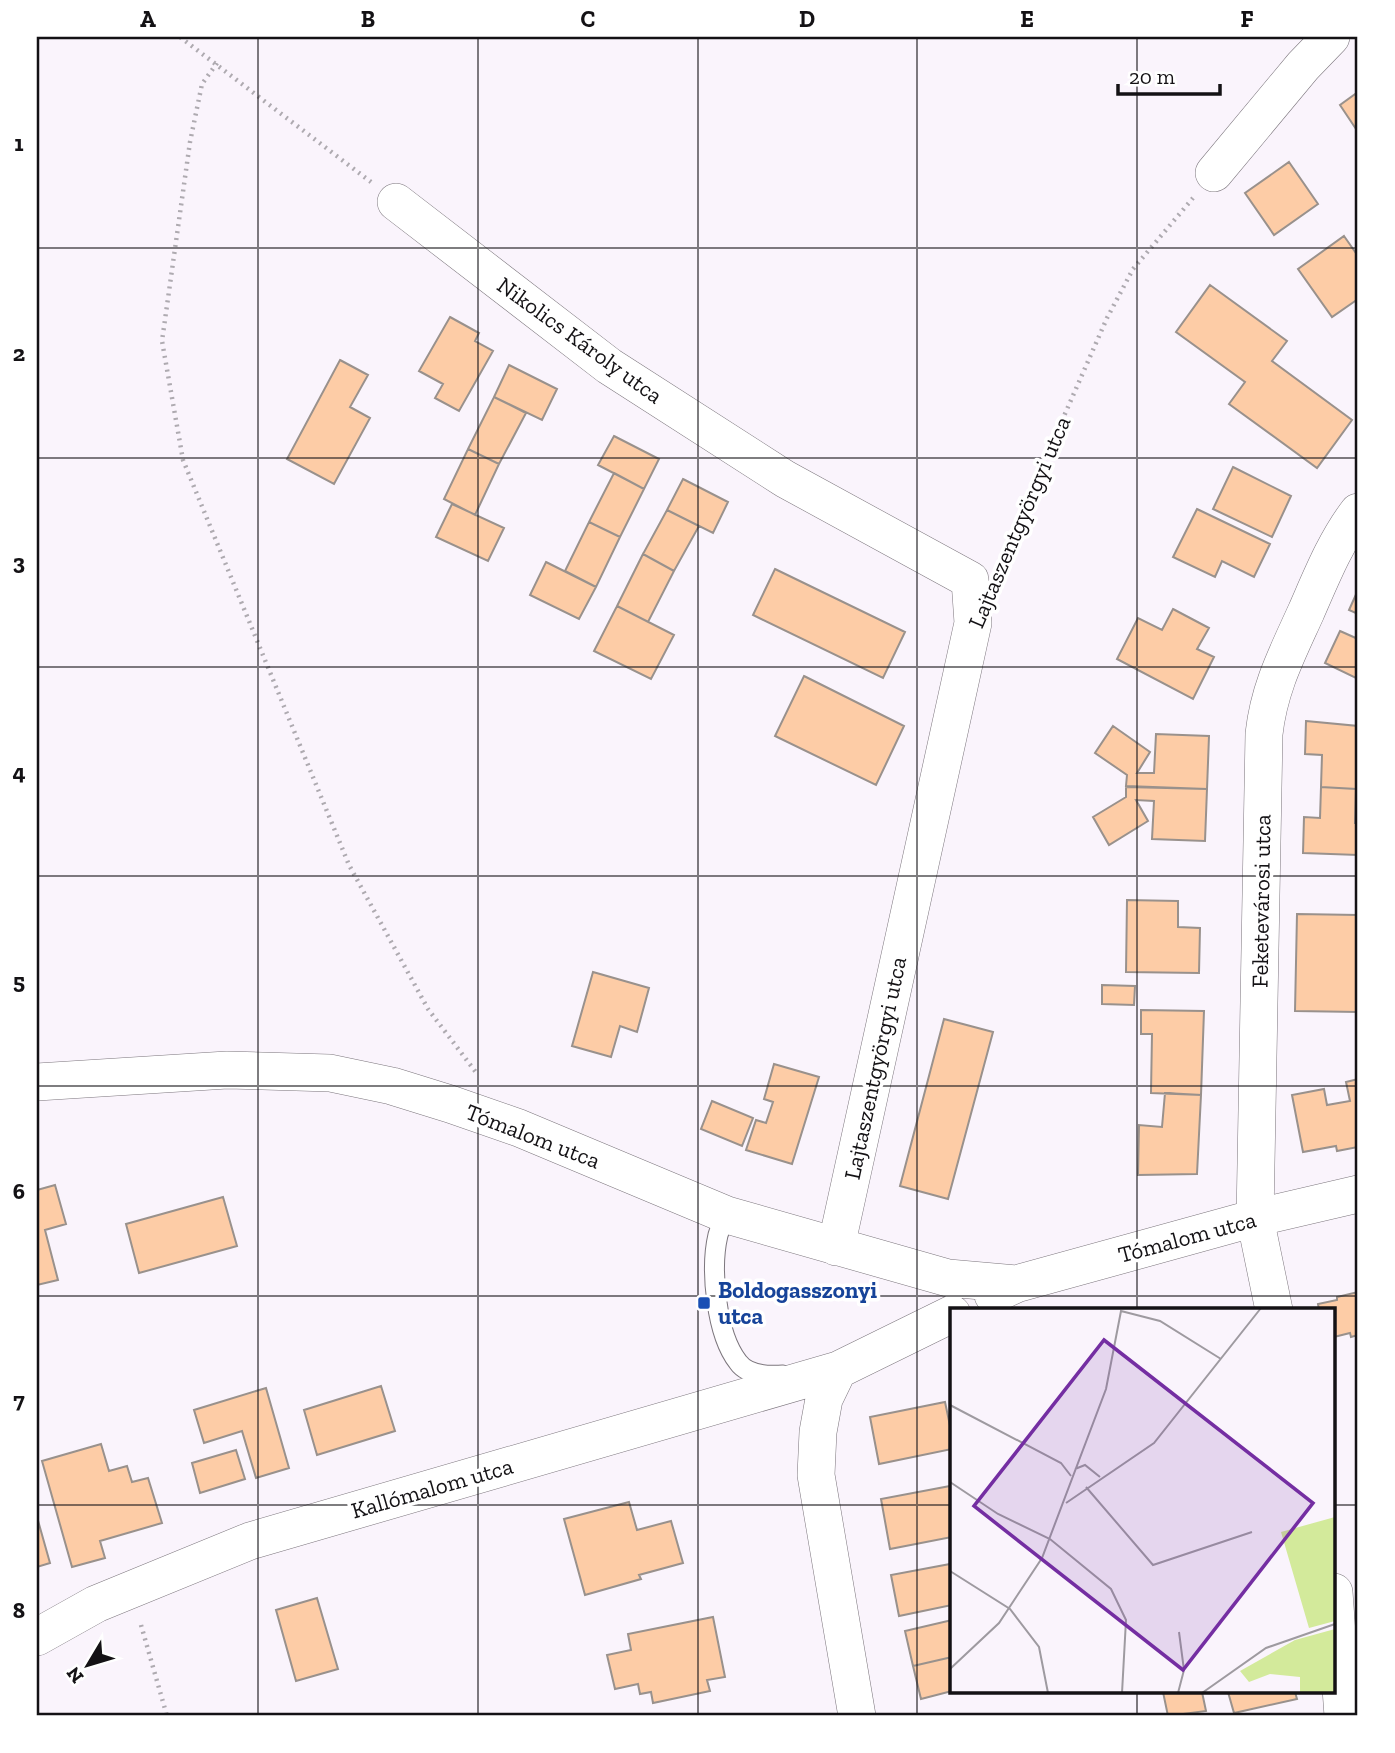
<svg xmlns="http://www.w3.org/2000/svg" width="1395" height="1753" font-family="'Zilla Slab',serif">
<rect width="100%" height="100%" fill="#faf4fc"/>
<path fill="#fdcca6" stroke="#99918c" stroke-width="2" d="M1358 92V132L1340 105Z
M1289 162 1318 204 1274 235 1245 193Z
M1344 236 1358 256V299L1332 317 1298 269Z
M1210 285 1287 341 1272 361 1352 420 1317 468 1229 404 1245 382 1176 332Z
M450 317 479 333 475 341 493 351 459 411 435 398 443 384 419 371Z
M340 360 368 375 350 407 370 418 334 484 287 459Z
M509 365 557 389 542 420 494 397Z
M494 397 526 413 499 464 468 449Z
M614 436 659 459 644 489 598 465Z
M468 449 499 464 475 515 444 499Z
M1233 467 1291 496 1272 537 1213 509Z
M614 473 644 489 620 537 589 522Z
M683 479 728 502 713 533 667 510Z
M452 504 504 528 488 561 436 537Z
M1197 509 1270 544 1254 577 1222 561 1215 577 1173 557Z
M667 510 699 526 674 571 643 554Z
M589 522 620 537 596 587 565 571Z
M643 554 674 571 648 622 617 606Z
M546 562 596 587 579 619 530 595Z
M775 569 905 632 883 678 753 615Z
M1358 590V614L1349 610Z
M617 606 674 635 651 679 594 651Z
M1173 609 1209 628 1197 649 1214 657 1193 699 1117 659 1138 618 1162 630Z
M1340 631 1358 639V679L1325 663Z
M804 676 904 726 876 785 775 736Z
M1306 721 1358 726 1356 789 1321 787 1322 755 1305 754Z
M1113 726 1150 752 1137 773H1154L1156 734 1209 736 1207 789 1126 786 1127 775 1095 753Z
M1126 787 1207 789 1205 841 1152 839 1154 801 1136 800 1148 821 1109 845 1093 817 1126 797Z
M1321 787 1356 789 1355 823H1358V855L1303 853 1304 817 1320 818Z
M1127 900 1178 901V927L1200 928 1199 973 1126 972Z
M1297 914 1358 915V1012L1295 1011Z
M593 972 649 988 637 1032 620 1026 611 1057 572 1046Z
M1102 985 1135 986 1134 1005 1102 1004Z
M1141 1010 1204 1011 1201 1095 1151 1093 1152 1034H1141Z
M944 1019 993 1032 948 1199 900 1186Z
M774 1064 819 1077 792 1164 746 1150 756 1120 766 1123 773 1102 764 1099Z
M1358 1079V1147L1337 1151 1336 1146 1303 1152 1292 1095 1324 1089 1327 1105 1350 1101 1346 1082Z
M1165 1093 1201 1095 1197 1174 1138 1175 1139 1125 1162 1127Z
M712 1101 753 1118 742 1146 701 1129Z
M55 1185 66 1224 45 1230 58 1280 37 1285V1190Z
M223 1197 237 1246 139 1273 126 1224Z
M1358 1292V1335L1351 1337 1350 1333 1334 1337V1310H1319L1318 1304 1337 1300V1297Z
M381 1386 395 1431 317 1455 304 1410Z
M266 1388 289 1468 256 1478 242 1431 204 1443 194 1410Z
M945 1402 952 1435V1449L879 1464 870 1417Z
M101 1444 109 1471 127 1466 132 1482 148 1478 162 1523 100 1541 105 1558 72 1567 42 1461Z
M236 1450 245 1479 200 1493 192 1463Z
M950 1486 952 1537 890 1549 881 1499Z
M629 1502 637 1530 671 1521 683 1563 639 1575 641 1579 585 1595 564 1519Z
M37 1517 50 1563 37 1567Z
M950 1564 952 1605 899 1616 891 1575Z
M317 1598 338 1669 296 1681 276 1610Z
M713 1617 725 1677 707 1680 710 1691 653 1703 651 1692 640 1694 638 1684 615 1689 607 1655 631 1650 628 1634Z
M952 1620V1657L913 1666 905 1631Z
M952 1657V1691L921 1699 913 1666Z
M1163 1692H1202L1206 1711 1168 1716Z
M1228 1692H1295L1297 1699 1234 1713Z"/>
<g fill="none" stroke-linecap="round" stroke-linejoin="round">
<g stroke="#7c767d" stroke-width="21">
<path id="lane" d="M727 1215C724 1221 720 1228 718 1235 710 1269 716 1334 738 1362 747 1375 768 1376 783 1375"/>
</g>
<g stroke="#7c767d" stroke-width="38">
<path id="street" d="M1214 173 1303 66 1331 37
M396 202 609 366 785 479 970 580 973 623 836 1247
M37 1082 227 1070 330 1073 392 1086 450 1104 519 1128 727 1215 948 1278 1016 1284
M993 1295 1016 1284 1255 1218 1358 1194
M1274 1310 1255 1218 1264 734C1269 688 1287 654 1306 612 1321 578 1335 542 1358 512
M838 1370 824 1399 818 1432 816 1475 857 1716
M1334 1592 1343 1716
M37 1637 96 1604 250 1541 838 1370 952 1314"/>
</g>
<path stroke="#aeaab0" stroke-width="4.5" stroke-dasharray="2 5" stroke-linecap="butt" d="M180 37 371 182
M217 63 202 84 190 142 162 341 183 460 349 865 428 1009 478 1075
M1000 562 1107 318 1133 269 1193 198
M141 1625 167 1716"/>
<use href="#lane" stroke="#fff" stroke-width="19"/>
<use href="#street" stroke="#fff" stroke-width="37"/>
</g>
<path fill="none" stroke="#141215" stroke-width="2" stroke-opacity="0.55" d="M258 37V1716M478 37V1716M698 37V1716M917 37V1716M1137 37V1310M37 248H1358M37 458H1358M37 667H1358M37 876H1358M37 1086H1358M37 1296H1358M37 1505H952M1334 1505H1358M1137 1692V1716"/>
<rect fill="#1a4fb4" stroke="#fff" stroke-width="2.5" x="697" y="1296" width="14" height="14" rx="3.5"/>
<g text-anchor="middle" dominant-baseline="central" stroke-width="7" stroke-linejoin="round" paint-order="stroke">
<g font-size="23" fill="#141215" stroke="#fff">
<text transform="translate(580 340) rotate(36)">Nikolics Károly utca</text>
<text transform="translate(1019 522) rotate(-67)">Lajtaszentgyörgyi utca</text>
<text transform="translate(1261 901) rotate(-89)">Feketevárosi utca</text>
<text transform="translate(875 1068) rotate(-78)">Lajtaszentgyörgyi utca</text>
<text transform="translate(533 1136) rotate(21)">Tómalom utca</text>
<text transform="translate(1187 1237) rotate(-15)">Tómalom utca</text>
<text transform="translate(432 1488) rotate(-16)">Kallómalom utca</text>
</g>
<g font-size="23" font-weight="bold" fill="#164399" stroke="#fff" text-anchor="start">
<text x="718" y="1290">Boldogasszonyi<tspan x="718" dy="26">utca</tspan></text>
</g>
</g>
<g transform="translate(950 1308)">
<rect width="385" height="385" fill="#faf4fc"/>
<path d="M385 209V313L359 320 331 224ZM385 321V385H350V369L320 366 299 374 290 363 345 332Z" fill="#d3ea9b"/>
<path fill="none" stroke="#9e9aa0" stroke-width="2" d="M0 97 111 155 121 168M125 161 135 157 150 169M0 174 48 206 100 231 161 281 176 312 172 385M136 179 203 257 302 224M116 195 204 135 311 0M0 263 60 301 89 339 98 385M0 361 49 315 92 250 156 81 171 3 210 13 271 51M228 385 234 362 229 324M252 385 316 340 385 316"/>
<path fill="#742ea2" fill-opacity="0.15" stroke="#742ea2" stroke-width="3.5" d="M154 32 363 195 233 362 24 198Z"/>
<rect width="385" height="385" fill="none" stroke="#141215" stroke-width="3.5"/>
</g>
<rect width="1395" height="1753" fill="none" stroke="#ffffff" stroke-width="77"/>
<g transform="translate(88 1665) rotate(232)" stroke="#ffffff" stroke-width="5" paint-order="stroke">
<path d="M0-5L12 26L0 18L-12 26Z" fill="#141215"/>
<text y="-10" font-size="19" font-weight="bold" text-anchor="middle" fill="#141215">N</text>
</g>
<path d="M1118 84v10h102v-10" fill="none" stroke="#141215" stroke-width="3.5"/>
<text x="1129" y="84" font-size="21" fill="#141215" stroke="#ffffff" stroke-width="5" paint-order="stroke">20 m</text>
<rect x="38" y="38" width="1318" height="1676" fill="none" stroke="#141215" stroke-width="2.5"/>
<g font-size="23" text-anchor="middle" font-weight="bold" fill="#141215">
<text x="148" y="27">A</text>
<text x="368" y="27">B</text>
<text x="588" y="27">C</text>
<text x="807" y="27">D</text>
<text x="1027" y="27">E</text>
<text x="1247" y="27">F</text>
<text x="19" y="151">1</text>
<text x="19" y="361">2</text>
<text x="19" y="570">3</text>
<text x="19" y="780">4</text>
<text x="19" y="989">5</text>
<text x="19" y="1199">6</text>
<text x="19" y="1408">7</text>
<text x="19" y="1618">8</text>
</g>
</svg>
